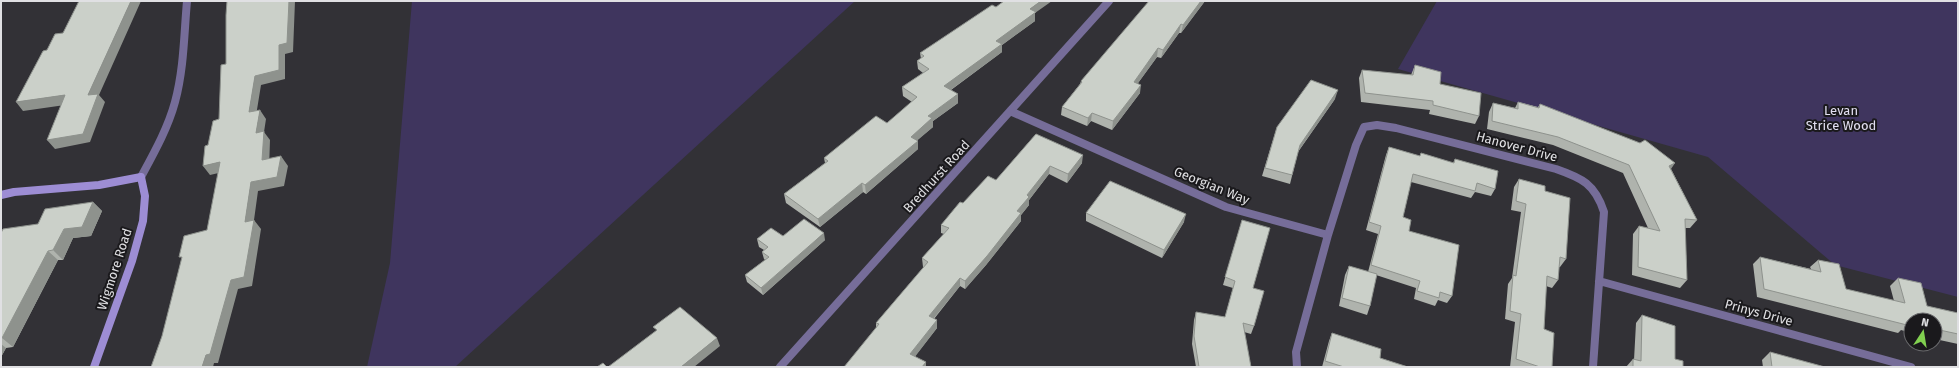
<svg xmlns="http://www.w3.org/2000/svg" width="1959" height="368" viewBox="0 0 1959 368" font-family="'Fira Sans',sans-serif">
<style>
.green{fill:#3f355e}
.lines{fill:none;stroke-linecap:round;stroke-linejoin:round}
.street{stroke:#766d99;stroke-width:8}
.secondary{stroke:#9d8dd4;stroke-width:8}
.wall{fill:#afb3ad}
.shaded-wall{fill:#8e928d}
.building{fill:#cbd0c9;stroke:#8e928d}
.labels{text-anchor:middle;stroke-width:4;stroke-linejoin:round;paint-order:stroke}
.park-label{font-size:13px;fill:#e2dff1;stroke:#1a191c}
.street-label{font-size:13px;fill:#e0e0e3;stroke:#1a191c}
</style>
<rect width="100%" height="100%" fill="#323136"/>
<!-- green -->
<path class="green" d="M412,1H855L455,367H367L390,263Z
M1437,1H1958V297L1835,265L1708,157L1398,69Z"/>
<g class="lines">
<!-- street -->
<path class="street" d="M1010,111L1226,207L1328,235L1296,352L1297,367
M141,177C154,153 168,128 175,102C184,69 184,34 187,1
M1328,235L1356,145L1364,127L1377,125L1396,128L1556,169C1582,178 1595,184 1604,212L1593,367
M1599,281L1911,367
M780,367L1109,1"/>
<!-- secondary -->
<path class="secondary" d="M1,195L14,192L99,185L141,177L145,196L143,221L132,261L94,367"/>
</g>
<!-- wall -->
<path class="wall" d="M1205,1L1181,33H1179L1161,58L1157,57L1138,83L1140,93L1112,130L1091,121L1087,126L1061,115L1062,107L1080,84L1081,81Z
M996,7L1035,13V21L1002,45V52L951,90L958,103L933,121V127L917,140L918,149L866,194L863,192L820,227L786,203L784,194L825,163L824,158L887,123L912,102L903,96L902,87L923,73L918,69L917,61L921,59L920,53Z
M1415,65L1479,116L1475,124L1429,114L1430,110L1361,102L1359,78L1362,70L1411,75Z
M1335,99L1298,152L1290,184L1262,176L1277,127Z
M1518,102L1538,107L1540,104L1671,169L1697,220L1690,228H1685L1687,280L1680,288L1632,275L1633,234L1639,226L1648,228L1623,173L1553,145L1487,129L1489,112L1493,103L1515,108Z
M1036,134L1082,163L1067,183L1049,174L1029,200V205L1021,215V221L986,265L965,289L960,286L934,319L937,320V328L915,356L926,367L876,327V323L924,267H923L922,258L944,234L941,233V225L963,203L996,180Z
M1389,147L1420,156L1421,153L1453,163L1455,159L1495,189L1491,196L1475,192L1471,198L1411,182L1403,217L1409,231L1452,296L1447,303L1438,300L1435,306L1414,299L1416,288L1376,275L1370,306L1367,315L1339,306L1345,275L1349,266L1368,272L1378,234L1366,230L1386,155Z
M1519,179L1545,191L1566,259L1560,267H1559L1558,280L1552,288L1546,286L1544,329L1552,367H1510L1515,322L1505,319L1508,284L1512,278L1521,212L1511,210L1514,187Z
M93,202L102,211L91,236L73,238L63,260H58L13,347L6,348L1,357V233L38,224Z
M1086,213L1184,222L1162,258L1086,221Z
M1242,220L1253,288L1254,326L1251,334L1244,332L1251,367H1196L1192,344L1194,320L1196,312L1225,317L1233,288L1223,285Z
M783,236L825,240L763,295L747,282L745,275L765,260L764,259L762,252L764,250L759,247L757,239Z
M1760,257L1811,269L1810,267L1818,260L1846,289L1894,301L1890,286L1898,278L1927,306L1958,313V344L1935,339V320H1911V333L1901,330L1898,333L1757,297L1753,264Z
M1642,315L1675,359L1683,367H1626L1633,359L1634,360L1636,323Z
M1332,333L1380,358L1408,367H1322L1329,341Z
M1770,352L1825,367H1763L1762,360Z"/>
<!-- shaded-wall -->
<path class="shaded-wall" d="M131,1H141L99,95L105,102L90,142L55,149L47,140L88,95Z
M289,1H295L293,52L285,54V79L261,85L255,122L249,112L255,76L279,45Z
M1041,1H1052L1035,13V21L1002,45V52L945,94L944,86L996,41L1030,9Z
M1201,1H1205L1181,33L1183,25Z
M1181,24L1179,33L1161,58L1163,50Z
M1158,48L1157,57L1133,90L1134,82Z
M1141,85L1140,93L1112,130L1113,121Z
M1338,90L1335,99L1297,153L1300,145Z
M958,94V103L933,121V127L912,145L911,137L928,116Z
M65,95L72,104L23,111L16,102Z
M260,110L266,119L264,132L270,140L269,169L262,160L256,133Z
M1092,113L1091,121L1087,126L1088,118Z
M918,141V149L866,194L865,185Z
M1083,155L1082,163L1067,183L1068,174Z
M281,156L288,166L284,186L258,191L254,220L261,229L252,286L238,289L218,363H214L213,367H202L206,355L245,222L251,182Z
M220,162L227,171L210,175L203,166Z
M1675,163L1669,172V166Z
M1050,166L1049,174L1029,200V205L1021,215V221L986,265L965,289V281L1017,211L1027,195Z
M862,183L863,192L820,227L818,219Z
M93,202L102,211L91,236L73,238L63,260L53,250L64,229Z
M1186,214L1184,222L1162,258L1164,250Z
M824,233L825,240L763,295L761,288Z
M48,251L58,260L13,347L2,338Z
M960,278V286L929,324V316Z
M937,320V328L911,362L910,354Z
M717,338L720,346L694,367H681Z
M1,344L6,348L1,357Z
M926,362V367H922Z"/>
<!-- building -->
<path class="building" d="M79,1H131L88,95L98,94L83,134L47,140L65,95L16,102L43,51L47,50L55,34L63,33Z
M227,1H289L287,43L279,45V70L255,76L249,112L260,110L256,133L264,131L262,160L281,156L277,177L251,182L245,222L254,220L244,277L231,280L210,354L206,355L202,367H151L162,336L182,257H179L184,236L207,230L220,162L203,166L205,146L208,145L213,121L219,119L221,65L226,64V15Z
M1004,1H1041L1030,9L1036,12L996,41L1002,44L944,86L958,94L928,116L932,118L911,137L918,141L865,185L862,183L818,219L784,194L828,161L824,158L876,116L887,123L917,97L902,87L929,69L917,61L924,56L920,53L992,5L996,7Z
M1149,1H1201L1183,25L1181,24L1163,50L1158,48L1134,82L1141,85L1113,121L1092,113L1088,118L1062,107L1082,82L1081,81Z
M1415,65L1441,72L1440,84L1481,93L1479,116L1433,105V101L1365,93L1362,70L1413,75Z
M1311,80L1338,90L1300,145L1292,175L1265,168L1277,127Z
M1518,102L1539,108L1540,104L1640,143L1645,140L1675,163L1669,166L1697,220L1685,219L1687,280L1638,267L1639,226L1660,231L1629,165L1558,137L1492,121L1493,103L1518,109Z
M1036,134L1083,155L1068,174L1050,166L1027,195L1029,197L1017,211L1021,213L987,256L965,281L960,278L929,316L937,320L910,354L926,362L922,367H844L879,324L876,323L928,262L922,258L949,228L941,225L960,202L963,203L988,176L996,180Z
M1389,147L1420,156L1421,153L1454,163L1455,159L1498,171L1495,189L1477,183L1475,191L1413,174L1403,217L1411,220L1409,231L1459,245L1452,296L1440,292L1439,298L1417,291L1420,281L1371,265L1381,226L1369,222Z
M1519,179L1545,186V191L1570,198L1566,259L1560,257L1558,280L1547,276L1544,329L1554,333L1552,367H1540L1516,359L1521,314L1510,311L1513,275L1516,276L1526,204L1516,201Z
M1110,181L1186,214L1164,250L1086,213Z
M93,202L82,227L64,229L53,250L48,251L2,338H1V233L3,229L38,224L45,209Z
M804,219L824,233L761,288L745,275L769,257L762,252L768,247L757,239L771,228L783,236Z
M1242,220L1270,228L1253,288L1264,291L1254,326L1243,323L1251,367H1199L1194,336L1196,312L1225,317L1235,281L1225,277Z
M1760,257L1821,272L1818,260L1839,264L1846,289L1905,303L1898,278L1921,283L1927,306L1958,313V334L1935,329V320H1911V323L1906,322L1907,325L1764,289Z
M1349,266L1377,274L1370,306L1342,298Z
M680,307L717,338L681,367H608L657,330L653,327Z
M1642,315L1675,326V359L1683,361V367H1633V359L1641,361Z
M1332,333L1381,349L1380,358L1408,367H1344L1325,361Z
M1770,352L1825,367H1772Z
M603,363L607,367H597Z"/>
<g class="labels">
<!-- park labels -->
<g class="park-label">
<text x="1841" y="115">Levan<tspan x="1841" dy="15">Strice Wood</tspan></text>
</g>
<!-- street labels -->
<g class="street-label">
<text transform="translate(1517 146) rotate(15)" y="5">Hanover Drive</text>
<text transform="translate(936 176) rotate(-48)" y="5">Bredhurst Road</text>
<text transform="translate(1212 185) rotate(22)" y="5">Georgian Way</text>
<text transform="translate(114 269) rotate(-72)" y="5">Wigmore Road</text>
<text transform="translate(1759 312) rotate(15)" y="5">Prinys Drive</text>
</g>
</g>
<!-- border -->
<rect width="1959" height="368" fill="none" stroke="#e0e0e3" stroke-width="4"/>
<!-- north arrow -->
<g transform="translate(1923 332) rotate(12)"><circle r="19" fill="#1a191c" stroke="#69696c"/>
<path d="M0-3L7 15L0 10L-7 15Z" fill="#81d050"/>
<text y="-6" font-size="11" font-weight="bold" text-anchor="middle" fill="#e0e0e3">N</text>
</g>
</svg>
